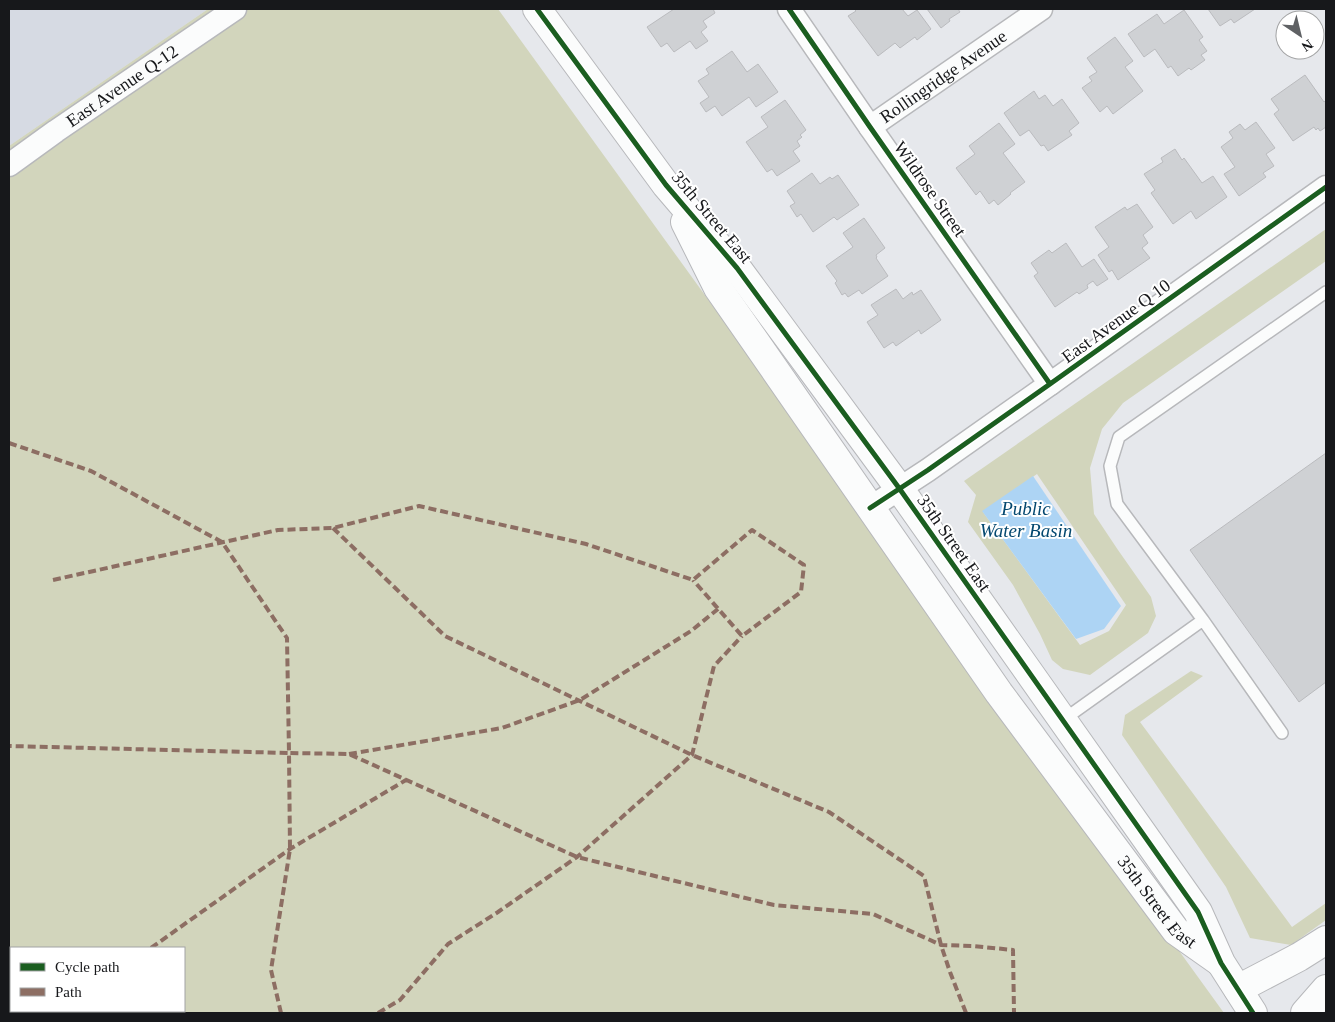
<svg xmlns="http://www.w3.org/2000/svg" width="1335" height="1022" viewBox="0 0 1335 1022" font-family="'Times New Roman',serif">
<style>
.built{fill:#d6dae3}
.green{fill:#d2d5bc;fill-rule:evenodd}
.water{fill:#add4f4}
.building{fill:#cfd1d4;stroke:#babbbe}
.lines{fill:none;stroke-linecap:round;stroke-linejoin:round}
.lane-casing{stroke:#b7b8bb;stroke-width:14}
.street-casing{stroke:#b7b8bb;stroke-width:25}
.secondary-casing{stroke:#b7b8bb;stroke-width:30}
.highway-casing{stroke:#b7b8bb;stroke-width:30}
.lane{stroke:#fbfcfc;stroke-width:11}
.street{stroke:#fbfcfc;stroke-width:22}
.secondary{stroke:#fbfcfc;stroke-width:28}
.highway{stroke:#fbfcfc;stroke-width:28}
.quiet{stroke:#8d6e63;stroke-width:4;stroke-dasharray:8 4;stroke-linecap:butt}
.cycleway-casing{stroke:#fff;stroke-width:8}
.cycleway{stroke:#1b5e20;stroke-width:5}
.labels{text-anchor:middle;stroke-width:4;stroke-linejoin:round;paint-order:stroke}
.street-label{font-size:18px;fill:#17181b;stroke:#fff}
.water-label{font-size:19px;font-style:italic;fill:#04486f;stroke:#fff}
</style>
<rect width="100%" height="100%" fill="#e6e8ec"/>
<!-- built -->
<path class="built" d="M9,9H208L9,146Z"/>
<!-- green -->
<path class="green" d="M208,9H498L1224,1013H9V146ZM11,948H184V1011H11Z
M1326,229V261L1123,403L1102,429L1090,468L1094,514L1118,550L1151,597L1156,616L1148,633L1090,675L1063,669L1052,660L1040,634L1013,585L968,522L976,495L964,481ZM1037,474L1126,605L1109,631L1080,645L983,512Z
M1191,671L1203,676L1140,722L1292,927L1326,903V920L1291,945L1250,938L1226,887L1122,735L1125,715Z"/>
<!-- water -->
<path class="water" d="M1033,476L1121,606L1104,629L1076,639L982,511Z"/>
<!-- building -->
<path class="building" d="M674,9H713L715,13L703,21L707,27L701,32L708,41L696,49L690,41L674,52L667,43L661,47L647,27Z
M854,9H902L908,16L917,10L931,29L917,40L915,37L900,48L895,43L878,56L848,16L856,11Z
M927,9H959H958L960,12L949,19L950,21L941,28Z
M1208,9H1255L1234,23L1231,19L1220,26Z
M1184,10L1203,37L1199,40L1207,51L1201,55L1205,60L1191,70L1189,68L1178,76L1171,66L1168,68L1155,49L1144,57L1128,34L1157,14L1164,24Z
M1115,37L1133,61L1125,67L1143,91L1113,114L1107,106L1100,112L1082,88L1092,81L1089,77L1097,72L1087,58Z
M732,51L747,72L758,64L778,92L756,107L749,97L722,116L715,106L706,112L700,103L709,97L698,81L709,74L706,69Z
M1305,75L1324,102L1326,100V127L1320,131L1318,128L1316,130L1314,127L1293,141L1274,114L1279,110L1271,99Z
M1034,91L1039,99L1045,95L1053,106L1062,99L1079,123L1069,131L1072,135L1048,151L1044,145L1041,146L1029,130L1020,136L1004,113Z
M785,100L806,130L800,135L802,137L797,141L800,146L793,151L800,161L777,176L772,169L767,172L746,142L768,127L761,117Z
M1256,122L1275,148L1266,154L1274,166L1263,173L1266,177L1239,196L1224,174L1235,167L1221,147L1233,138L1229,132L1240,124L1245,130Z
M999,123L1015,144L1003,153L1025,182L1010,193L1011,194L998,205L994,200L989,204L980,191L976,195L956,168L975,154L969,146Z
M1175,149L1182,160L1184,158L1202,183L1213,176L1227,197L1196,219L1191,211L1173,224L1151,193L1155,190L1144,174L1163,162L1161,158Z
M812,173L820,184L830,177L832,179L838,175L859,205L837,220L834,217L813,232L801,214L797,217L790,206L795,203L787,191Z
M1137,204L1153,227L1143,235L1148,243L1142,248L1150,258L1118,280L1112,270L1109,272L1098,255L1109,247L1095,227L1125,207L1127,210Z
M864,218L885,248L876,255L877,257L876,258L888,276L862,294L859,290L848,297L845,293L842,295L835,283L837,281L826,266L853,247L843,233Z
M1066,243L1082,267L1094,259L1108,279L1097,286L1093,281L1087,285L1088,288L1079,294L1077,292L1055,307L1034,276L1038,273L1031,263L1049,250L1052,253Z
M896,289L903,299L912,292L913,295L921,290L941,320L921,334L919,330L896,346L893,342L884,348L867,322L878,315L871,305Z
M1326,453V682L1299,702L1190,550Z"/>
<g class="lines">
<!-- lane casing -->
<g class="lane-casing">
<path id="lane" d="M1063,720L1203,620
M1282,733L1203,620L1117,504L1110,466L1119,437L1326,292"/>
</g>
<!-- street casing -->
<g class="street-casing">
<g id="street">
<path d="M789,9L870,127L1050,384"/>
<path id="s1" d="M870,127L1041,9"/>
<path id="s2" d="M9,165L56,131L235,9"/>
<path d="M870,508L928,470L1050,384L1326,187"/>
</g>
</g>
<!-- secondary casing -->
<g class="secondary-casing">
<g id="secondary">
<path d="M537,9L666,185L737,268L899,488L1198,912L1221,963L1253,1013"/>
<path id="s3" d="M685,222L718,288L999,693L1176,931L1220,962"/>
</g>
</g>
<!-- highway casing -->
<g class="highway-casing">
<path id="highway" d="M1238,989L1299,957L1326,940
M1305,1013L1326,989"/>
</g>
<!-- lane -->
<use href="#lane" class="lane"/>
<!-- street -->
<use href="#street" class="street"/>
<!-- secondary -->
<use href="#secondary" class="secondary"/>
<!-- highway -->
<use href="#highway" class="highway"/>
<!-- quiet -->
<path class="quiet" d="M9,443L91,471L222,542L287,638L289,753L9,746
M333,528L445,636L692,755L829,812L924,876L941,945L950,972L966,1013
M53,580L278,530L333,528L419,506L586,544L693,580L752,530L804,565L801,592L742,636L693,580
M349,754L502,728L580,700L691,631L718,609
M151,948L290,849L406,780
M60,1013L64,1011
M281,1013L271,970L290,849L289,753L349,754L577,857L774,905L873,914L941,945L973,946L1013,950L1014,1013
M378,1013L400,1000L448,944L498,912L577,857L692,755L714,666L742,636"/>
<!-- cycleway casing -->
<g class="cycleway-casing">
<path id="cycleway" d="M537,9L666,185L737,268L899,488L1198,912L1221,963L1253,1013
M789,9L870,127L1050,384
M870,508L928,470L1050,384L1326,187"/>
</g>
<!-- cycleway -->
<use href="#cycleway" class="cycleway"/>
</g>
<g class="labels">
<!-- street labels -->
<g class="street-label">
<text dy="6" stroke="none"><textPath href="#s1" startOffset="89">Rollingridge Avenue</textPath></text>
<text dy="6" stroke="none"><textPath href="#s2" startOffset="138">East Avenue Q-12</textPath></text>
<text transform="translate(930 189) rotate(55)" y="6">Wildrose Street</text>
<text transform="translate(712 217) rotate(50)" y="6">35th Street East</text>
<text transform="translate(1116 321) rotate(-36)" y="6">East Avenue Q 10</text>
<text transform="translate(954 543) rotate(55)" y="6">35th Street East</text>
<text dy="6" stroke="none"><textPath href="#s3" startOffset="829">35th Street East</textPath></text>
</g>
<!-- water labels -->
<g class="water-label">
<text x="1026" y="515">Public<tspan x="1026" dy="22">Water Basin</tspan></text>
</g>
</g>
<!-- border -->
<rect width="1335" height="1022" fill="none" stroke="#17181b" stroke-width="20"/>
<!-- legend -->
<rect x="10" y="947" width="175" height="65" fill="#ffffff" stroke="#a2a3a4"/>
<rect x="20" y="963" width="25" height="8" fill="#1b5e20" stroke="#a2a3a4"/>
<text x="55" y="972" font-size="15" fill="#17181b">Cycle path</text>
<rect x="20" y="988" width="25" height="8" fill="#8d6e63" stroke="#a2a3a4"/>
<text x="55" y="997" font-size="15" fill="#17181b">Path</text>
<!-- north arrow -->
<g transform="translate(1300 35) rotate(145)"><circle r="24" fill="#ffffff" stroke="#a2a3a4"/>
<path d="M0-4L9 19L0 12L-9 19Z" fill="#5f6164"/>
<text y="-8" font-size="14" font-weight="bold" text-anchor="middle" fill="#17181b">N</text>
</g>
</svg>
